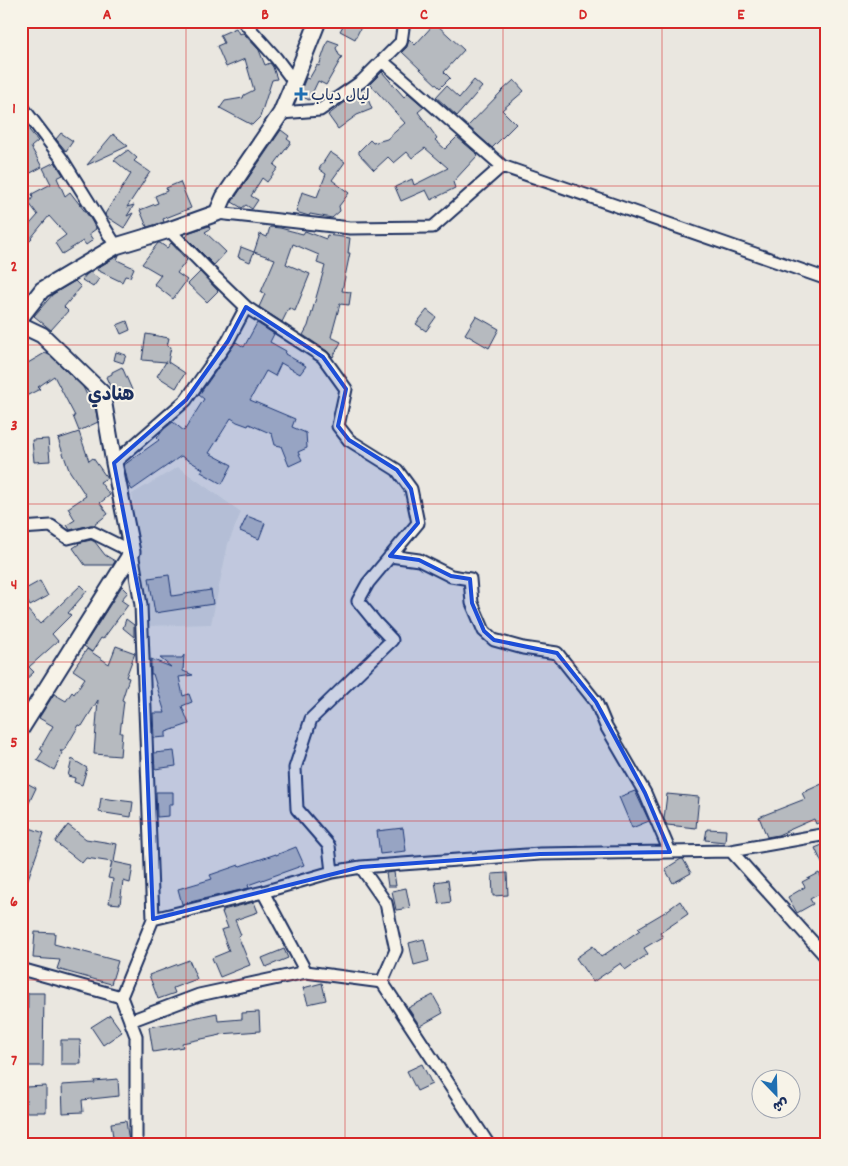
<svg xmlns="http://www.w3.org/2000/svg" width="848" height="1166" viewBox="0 0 848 1166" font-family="Dekko,'Playpen Sans Arabic',sans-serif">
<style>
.built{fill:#dadad6}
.building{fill:#b6babf;stroke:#1b2f5e}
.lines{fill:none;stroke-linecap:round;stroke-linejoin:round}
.street-casing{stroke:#1b2f5e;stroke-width:15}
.secondary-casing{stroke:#1b2f5e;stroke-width:19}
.street{stroke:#f7f3e8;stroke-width:11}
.secondary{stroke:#f7f3e8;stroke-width:15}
.marked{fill:#1d4ed8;fill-opacity:0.2;stroke:#1d4ed8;stroke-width:4;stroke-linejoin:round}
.grid{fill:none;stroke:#d62828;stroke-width:1;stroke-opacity:0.55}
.poi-dot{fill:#1f6fb2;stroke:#f7f3e8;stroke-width:2}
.labels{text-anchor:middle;stroke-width:4;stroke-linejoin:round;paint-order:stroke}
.poi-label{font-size:16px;fill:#1b2f5e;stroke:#f7f3e8;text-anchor:start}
.quarter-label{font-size:19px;font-weight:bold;fill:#1b2f5e;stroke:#f7f3e8}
.neatline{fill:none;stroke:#d62828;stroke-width:2}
.grid-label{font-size:16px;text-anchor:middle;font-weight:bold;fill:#d62828}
</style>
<rect width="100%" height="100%" fill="#eae7e0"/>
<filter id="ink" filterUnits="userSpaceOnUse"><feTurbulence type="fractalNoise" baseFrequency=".02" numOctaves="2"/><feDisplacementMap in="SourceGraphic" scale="10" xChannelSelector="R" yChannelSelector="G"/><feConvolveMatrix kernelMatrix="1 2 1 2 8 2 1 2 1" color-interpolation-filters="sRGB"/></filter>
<g filter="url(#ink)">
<!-- built -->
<path class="built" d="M178,467L241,512L228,544L211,624L147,626L132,494Z"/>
<!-- building -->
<path class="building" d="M346,21H364L355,39L340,31Z
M435,23L464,50L444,72L450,78L440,88L402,52L407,47L409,39L415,45Z
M236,28L239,34L243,33L259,50L265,65L270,63L273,67L277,79L272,80L260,117L252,125L220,108L225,101L243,98L244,95L254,90L245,59L226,67L217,46L224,43L220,35Z
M328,40L339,44L336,48L339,55L342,57L326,85L318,81L309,100L299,95L306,78L309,79L317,65L319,66Z
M382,72L404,97L408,93L424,107L418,112L437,138L435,140L445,149L457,137L478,155L453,182L455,188L431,200L426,190L401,201L395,187L412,179L414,185L448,168L425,148L412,158L407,152L394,163L388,157L374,170L359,154V151L370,140L373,143L387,139L405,123L370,84Z
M474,80L482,87L457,116L436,97L446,86L459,98Z
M514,80L524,91L502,110L516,124L492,148L468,126L503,90Z
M365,92L372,109L357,115L338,129L328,115L352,97Z
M21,120L38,141L31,147L42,167L21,178Z
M281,130L289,136L287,139L291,142L274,165L278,168L267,182L262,178L251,196L258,200L252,209L246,205L242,208L232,202Z
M61,133L73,141L66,151L56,139Z
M113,134L128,146L87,165Z
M128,150L137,158L134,161L150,172L127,207L134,205L127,216L133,213L124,228L107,217L105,214L113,201H114L131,174L114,160Z
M330,152L345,162L332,180L349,193L339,206L340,211L332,218L310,214L309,216L296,212L302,192L317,197L326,174L319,169Z
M55,162L63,175L57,178L65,196L70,192L90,218L96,229L89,234L93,240L86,245L83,241L62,254L55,243L66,235L49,216L31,238L32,239L21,249V228L24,231L38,215L29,203L33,197L32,194L51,184L43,168Z
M180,182L191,208L163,219L164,222L147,227L140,210L158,203L155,196L167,191L166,188Z
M209,226L210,229L205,232L226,252L214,265L186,237L190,232Z
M270,227L280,228L303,234L305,231L326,239L327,235L350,238L348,253H350L342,291L351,292L349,305L340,304L331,337L341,342L333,357L327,351L303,335L308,326L325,266L317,263L319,255L293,244L286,264L310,274L295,311L289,308L282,322L259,307L265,294L261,292L275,259L254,252L250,262L238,257L241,247L254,252L260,234L267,237Z
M158,243H160L167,248L171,243L187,260L177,273L187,280L173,299L154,284L161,275L142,264Z
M119,255L117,260L134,268L130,277L125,276L122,282L97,270L99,267Z
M90,272L99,279L93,287L82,280L86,275Z
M200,272L218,291L207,302L188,284Z
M75,281L81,287L64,307L68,311L51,330L34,316L53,294Z
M427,310L436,317L426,331L416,324Z
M476,316L499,329L489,348L465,334Z
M127,321L130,330L121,334L117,325Z
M257,323L274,334L270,342L286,351L285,354L306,366L300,374L281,363L275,376L266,371L250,400L295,419L292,427L306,433L307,448L298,452L302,460L289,466L281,446L275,445L272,434L249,424L248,426L237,422L231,418L209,453L232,465L222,484L201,472L203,469L181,456L132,490L128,483L124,465L159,440L157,438L164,429L173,422L184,431L204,399L199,395L236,342L244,347Z
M146,334L169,338L167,346L171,347L168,362L185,373L176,388L157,376L166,362L142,360Z
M116,352L126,355L123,363L114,360Z
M45,353L51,356L83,387L93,407L95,406L98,422L79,431L73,416H75L54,376L38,387L40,389L24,397L21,392V367Z
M122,367L132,390L115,397L106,377L112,374V372Z
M79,432L89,461L93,458L107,478L100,482L110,495L100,503L108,514L94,525H90L70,530L67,525L75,520L68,508L86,496L69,470L58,439Z
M48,439L50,461L34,462L32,440Z
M247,516L265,523L259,539L240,531Z
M91,540L95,542L105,555L115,561L113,565H85L73,548L79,544L78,543Z
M169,575L172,596L211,590L213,604L155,613L149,578Z
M40,581L48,596L30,606L22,591Z
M81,585L87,591L68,613L71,615L52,634L58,641L29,667L34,672L21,684V612L26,608L40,624Z
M122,586L128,592L121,600L128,605L103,639L101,638L92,652L84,646Z
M126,619L134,625V637L123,628Z
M116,646L135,653L126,677L129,678L122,700L124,701L120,733H122L120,756L94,754L98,700L82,726L79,725L64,751H60L63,753L54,770L37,760L43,751L40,749L53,726L39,718L54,694L66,701L72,692L74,694L85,678L73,670L87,649L109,664Z
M184,655L183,671L193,675L179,677L183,696L189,694L192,702L182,706L189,724L166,732V737L154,738L153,713H165L153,674H151V659L171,667L160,658H182Z
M174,751L176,766L155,769L154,753Z
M72,759L87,768L82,785L74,782L75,778L68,776Z
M21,780L36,788L28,805L21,802Z
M824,783L827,791V819L816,824L814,819L778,835L767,837L759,817L805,799L802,793Z
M635,791L649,821L632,828L619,797Z
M156,792H173V804H169V816L157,817Z
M667,794L699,797L696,828L667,825L664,819Z
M101,798L133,802L131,817L99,812Z
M21,825L44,833L22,896H21Z
M68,825L86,839L117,844L114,862L133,866L130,883L123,881L120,904L109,903L113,879L108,878L112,862L86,858L82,863L55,842Z
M403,828L406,851L380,854L377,831Z
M707,829L726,830L725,842L705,840Z
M827,843V874L815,848Z
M296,847L304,865L248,885L249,888L182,904L178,889L212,879L210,875L239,865L240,866L276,854V855Z
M681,859H683L691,873L673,883L665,869Z
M394,872L396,886H388L386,873Z
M507,873L508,895L493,896L492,874Z
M819,873L827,887V890L810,899L813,904L797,913L788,897L805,887L802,882Z
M448,880L451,902L439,904L435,882Z
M406,888L410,908L396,910L392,891Z
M680,901L688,914L660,933L663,937L644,948L648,954L625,970L621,963L593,982L576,958L593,946L601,957L640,930L638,928L665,912Z
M254,902L258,912L235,920L241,935L238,936L250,965L220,977L212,958L229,951L221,930L228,928L222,912H223V910Z
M35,932L55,933L54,944L118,961L111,984L57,969L60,960L33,958Z
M424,939L429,961L414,965L409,943Z
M284,949L288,958L266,967L262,958Z
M189,960L197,979L173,988L175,993L158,999L149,975Z
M322,983L326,1000L308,1004L303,988Z
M28,993H44L43,1066H27Z
M433,995L443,1013L420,1026L408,1008Z
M259,1012L260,1031L221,1034V1035L182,1043L183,1047L153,1052L149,1027L189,1020L188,1019L217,1013L218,1021L242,1019V1013Z
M110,1015L122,1032L103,1045L91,1027Z
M61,1040H80L81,1064H61Z
M422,1064L432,1084L417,1091L407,1071Z
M118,1079L119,1096L82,1100L83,1112L63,1113L62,1085L95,1083L94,1081Z
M46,1086V1112H26V1087Z
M126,1121L129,1142L114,1144L111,1123Z"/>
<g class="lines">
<!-- street casing -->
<g class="street-casing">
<path id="street" d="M243,21L276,58L294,82
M382,61L402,78L502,166
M21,105L62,159L116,246
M281,113L320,110L362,81L401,42L404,21
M217,213L350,228L433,227L502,166L827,279
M169,230L216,278L246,307L323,357L346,389L338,426L349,440L397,470L411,489L418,523L368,583L358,601L376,623L392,640L311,719L295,768L297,809L329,846L332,872
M114,463L186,400L228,341L246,307
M21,528L51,526L68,538L92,532L132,552L141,605L153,919L121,997L136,1036V1138L138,1145
M390,556L419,560L451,576L470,579L472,603L484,631L494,640L523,648L557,653L596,702L606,726L645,793L670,852
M731,851L827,958
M361,867L386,903L396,950L382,982L489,1145
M263,892L306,972
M153,919L263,892L332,872L361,867L540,854L731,851L827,834
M21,969L121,997
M130,1021L199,995L306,972L382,982"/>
</g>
<!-- secondary casing -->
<g class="secondary-casing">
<path id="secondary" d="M21,317L42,290L116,246L169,230L217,213L224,197L281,113L294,82L318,21
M21,325L42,335L102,393L114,463L132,552L21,729"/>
</g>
<!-- street -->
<use href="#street" class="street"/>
<!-- secondary -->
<use href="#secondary" class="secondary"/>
</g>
</g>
<!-- marked area -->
<path class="marked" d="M246,307L323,357L346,389L338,426L349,440L397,470L411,489L418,523L390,556L419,560L451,576L470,579L472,603L484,631L494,640L557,653L596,702L645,793L670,852L540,854L361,867L153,919L141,605L114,463L186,400L228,341Z"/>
<!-- grid -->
<path class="grid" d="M186,21V1145M345,21V1145M503,21V1145M662,21V1145M21,186H827M21,345H827M21,504H827M21,662H827M21,821H827M21,980H827"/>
<!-- markers -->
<path class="poi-dot" d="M298.5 86.5h5v5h5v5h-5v5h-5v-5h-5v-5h5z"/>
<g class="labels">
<!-- poi labels -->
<g class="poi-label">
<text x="311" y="100">ليال دياب</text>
</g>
<!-- quarter labels -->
<g class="quarter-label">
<text x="111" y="400">هنادي</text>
</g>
</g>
<!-- margin -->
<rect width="848" height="1166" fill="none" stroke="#f7f3e8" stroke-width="55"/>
<!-- north arrow -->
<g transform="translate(776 1094) rotate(157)"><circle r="24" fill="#f7f3e8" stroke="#9fa5b1"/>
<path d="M0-4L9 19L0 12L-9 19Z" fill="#1f6fb2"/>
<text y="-8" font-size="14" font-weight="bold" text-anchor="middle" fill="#1b2f5e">ش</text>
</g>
<rect x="28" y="28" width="792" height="1110" class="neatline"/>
<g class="grid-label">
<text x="107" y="19">A</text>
<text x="265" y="19">B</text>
<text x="424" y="19">C</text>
<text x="583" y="19">D</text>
<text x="741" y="19">E</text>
<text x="14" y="113">1</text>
<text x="14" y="271">2</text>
<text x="14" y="430">3</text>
<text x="14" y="589">4</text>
<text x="14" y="747">5</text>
<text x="14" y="906">6</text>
<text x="14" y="1065">7</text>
</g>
</svg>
